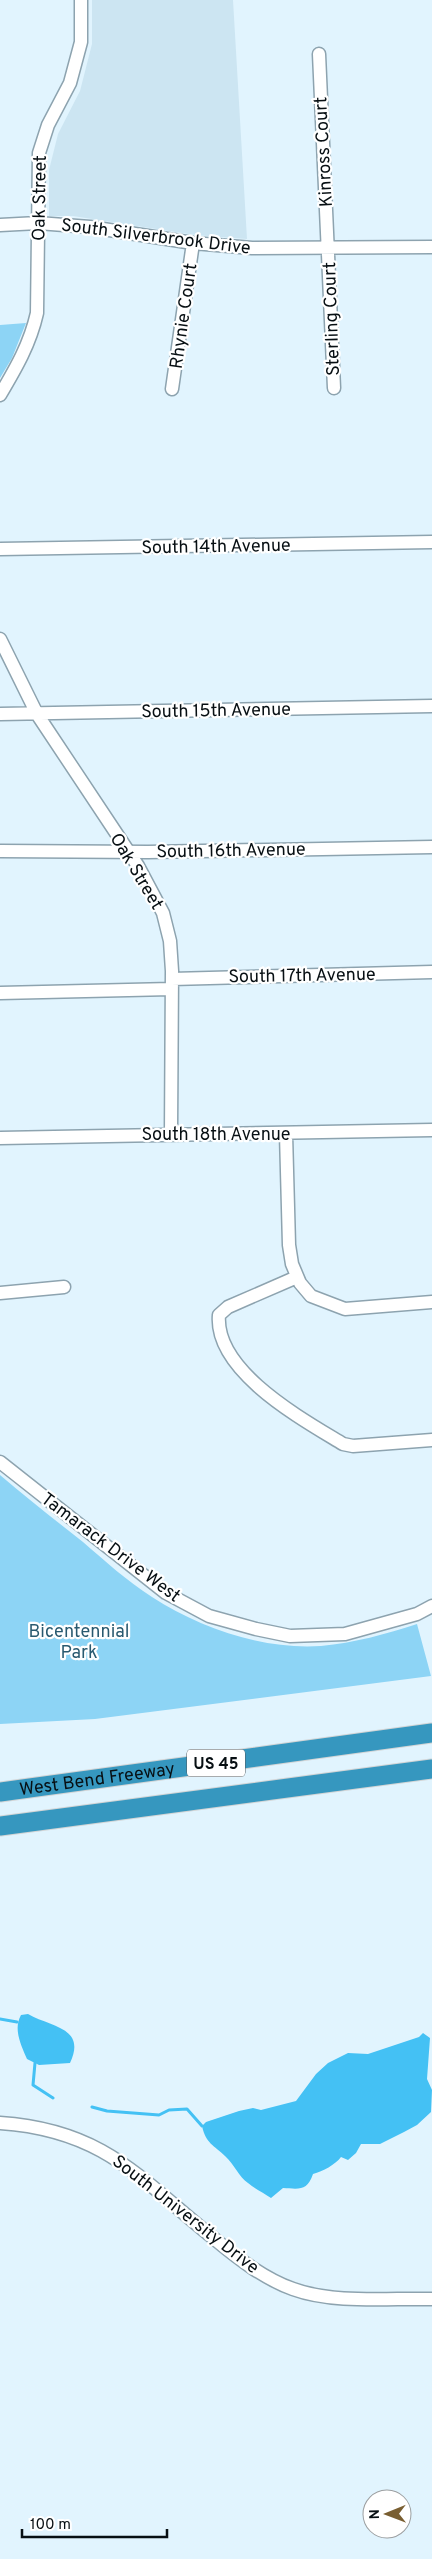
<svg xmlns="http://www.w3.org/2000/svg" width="432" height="2559" viewBox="0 0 432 2559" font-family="Overpass,sans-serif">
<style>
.built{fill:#cce5f2}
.green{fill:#8dd4f5}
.water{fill:#44c1f4}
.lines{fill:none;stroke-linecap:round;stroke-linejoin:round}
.stream{stroke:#44c1f4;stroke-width:3}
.minor-casing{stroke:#8da3af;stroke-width:15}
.highway-casing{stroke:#d2d4d5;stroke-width:21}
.minor{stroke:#fff;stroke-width:12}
.highway{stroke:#3697bf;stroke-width:19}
.labels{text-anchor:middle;stroke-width:4.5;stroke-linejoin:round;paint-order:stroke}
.shield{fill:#fff;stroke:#51575a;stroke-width:1}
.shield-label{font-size:16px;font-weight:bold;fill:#070f13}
.street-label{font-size:18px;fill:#070f13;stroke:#fff}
.park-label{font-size:18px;fill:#295a70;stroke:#fff}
</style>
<rect width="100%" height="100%" fill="#e1f4fe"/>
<!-- built -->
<path class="built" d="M92,0H233L247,239L195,235L73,216H49V170L58,134L80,91L92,44Z"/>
<!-- green -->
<path class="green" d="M26,323L12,358L0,378V325Z
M0,1475C27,1498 55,1520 83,1542C105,1561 127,1581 152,1597C200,1628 263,1650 321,1646C354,1643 386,1634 417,1624L431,1676L95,1719L0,1724Z"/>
<!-- water -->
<path class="water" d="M28,2014C50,2027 87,2027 70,2063L39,2065L27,2059C21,2045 13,2029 21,2015Z
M423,2033L430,2038L427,2079L432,2090L431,2112L417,2125L404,2132L380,2144H361L356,2153L348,2160L341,2157C335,2165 323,2171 313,2174C307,2191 300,2189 283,2188L271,2198C264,2193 255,2189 248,2183C239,2177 234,2164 225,2156C214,2145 206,2144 202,2126L206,2122L239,2111L253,2108L261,2110L296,2101L316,2074L328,2063L348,2053L368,2054L419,2037Z"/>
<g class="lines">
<!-- stream -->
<path class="stream" d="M0,2019L17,2022
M35,2063L33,2085L53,2098
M92,2107L107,2111L159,2115L169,2110L187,2109L202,2126"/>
<!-- minor casing -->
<g class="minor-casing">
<path id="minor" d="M319,54L334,388
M0,225L38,223L90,227L193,243L252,248L432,247
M172,389L193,243
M0,395C16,368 30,344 37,313L39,153L48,125L70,83L81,42V0
M0,549L432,542
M0,639L37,714L138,866L163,913L170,941L172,971L171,1133
M0,714L432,706
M0,851L148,852L432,847
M172,979L432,972
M0,993L171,989
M286,1134L289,1245L292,1264L300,1283L311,1296L345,1309L432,1302
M0,1138L432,1130
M297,1277L228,1307L219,1315C214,1371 302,1419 343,1444L353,1446L432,1440
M0,1293L64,1287
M0,1462L166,1593L209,1616L256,1629L290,1636L345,1634L417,1614L432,1606
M0,2123C105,2130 141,2180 217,2241C240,2260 265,2279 293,2289C334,2304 388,2298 432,2299"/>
</g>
<!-- highway casing -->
<g class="highway-casing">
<g id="highway">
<path id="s1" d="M0,1792L432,1733"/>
<path d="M0,1826L432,1769"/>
</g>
</g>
<!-- minor -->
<use href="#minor" class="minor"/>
<!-- highway -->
<use href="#highway" class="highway"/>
</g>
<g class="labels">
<!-- shield labels -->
<rect class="shield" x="187" y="1749.5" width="58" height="27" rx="4"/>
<g class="shield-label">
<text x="216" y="1769">US 45</text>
</g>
<!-- street labels -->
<g class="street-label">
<text transform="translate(323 152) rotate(-93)" y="6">Kinross Court</text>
<text transform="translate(39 198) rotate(-89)" y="6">Oak Street</text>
<text transform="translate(156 236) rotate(7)" y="6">South Silverbrook Drive</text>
<text transform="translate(183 316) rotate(-82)" y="6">Rhynie Court</text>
<text transform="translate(331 319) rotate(-92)" y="6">Sterling Court</text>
<text transform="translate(216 546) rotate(-1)" y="6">South 14th Avenue</text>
<text transform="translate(216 710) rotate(-1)" y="6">South 15th Avenue</text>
<text transform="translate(231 850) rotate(-1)" y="6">South 16th Avenue</text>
<text transform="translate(137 871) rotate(59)" y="6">Oak Street</text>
<text transform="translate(302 975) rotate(-1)" y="6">South 17th Avenue</text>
<text x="216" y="1140">South 18th Avenue</text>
<text transform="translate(111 1547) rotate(37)" y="6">Tamarack Drive West</text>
<text dy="6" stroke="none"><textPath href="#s1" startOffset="98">West Bend Freeway</textPath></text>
<text transform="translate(186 2214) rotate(38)" y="6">South University Drive</text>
</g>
<!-- park labels -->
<g class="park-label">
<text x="79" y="1637">Bicentennial<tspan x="79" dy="21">Park</tspan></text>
</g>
</g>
<!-- north arrow -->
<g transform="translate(387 2514) rotate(269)"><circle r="24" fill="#ffffff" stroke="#9c9fa1"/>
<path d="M0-4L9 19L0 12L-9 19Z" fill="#795e31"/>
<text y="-8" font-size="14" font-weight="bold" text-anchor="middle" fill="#070f13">N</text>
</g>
<!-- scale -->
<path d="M22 2529v8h145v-8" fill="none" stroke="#070f13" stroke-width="2.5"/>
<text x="30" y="2529" font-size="15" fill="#070f13" stroke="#ffffff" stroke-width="4" paint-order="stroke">100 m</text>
</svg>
